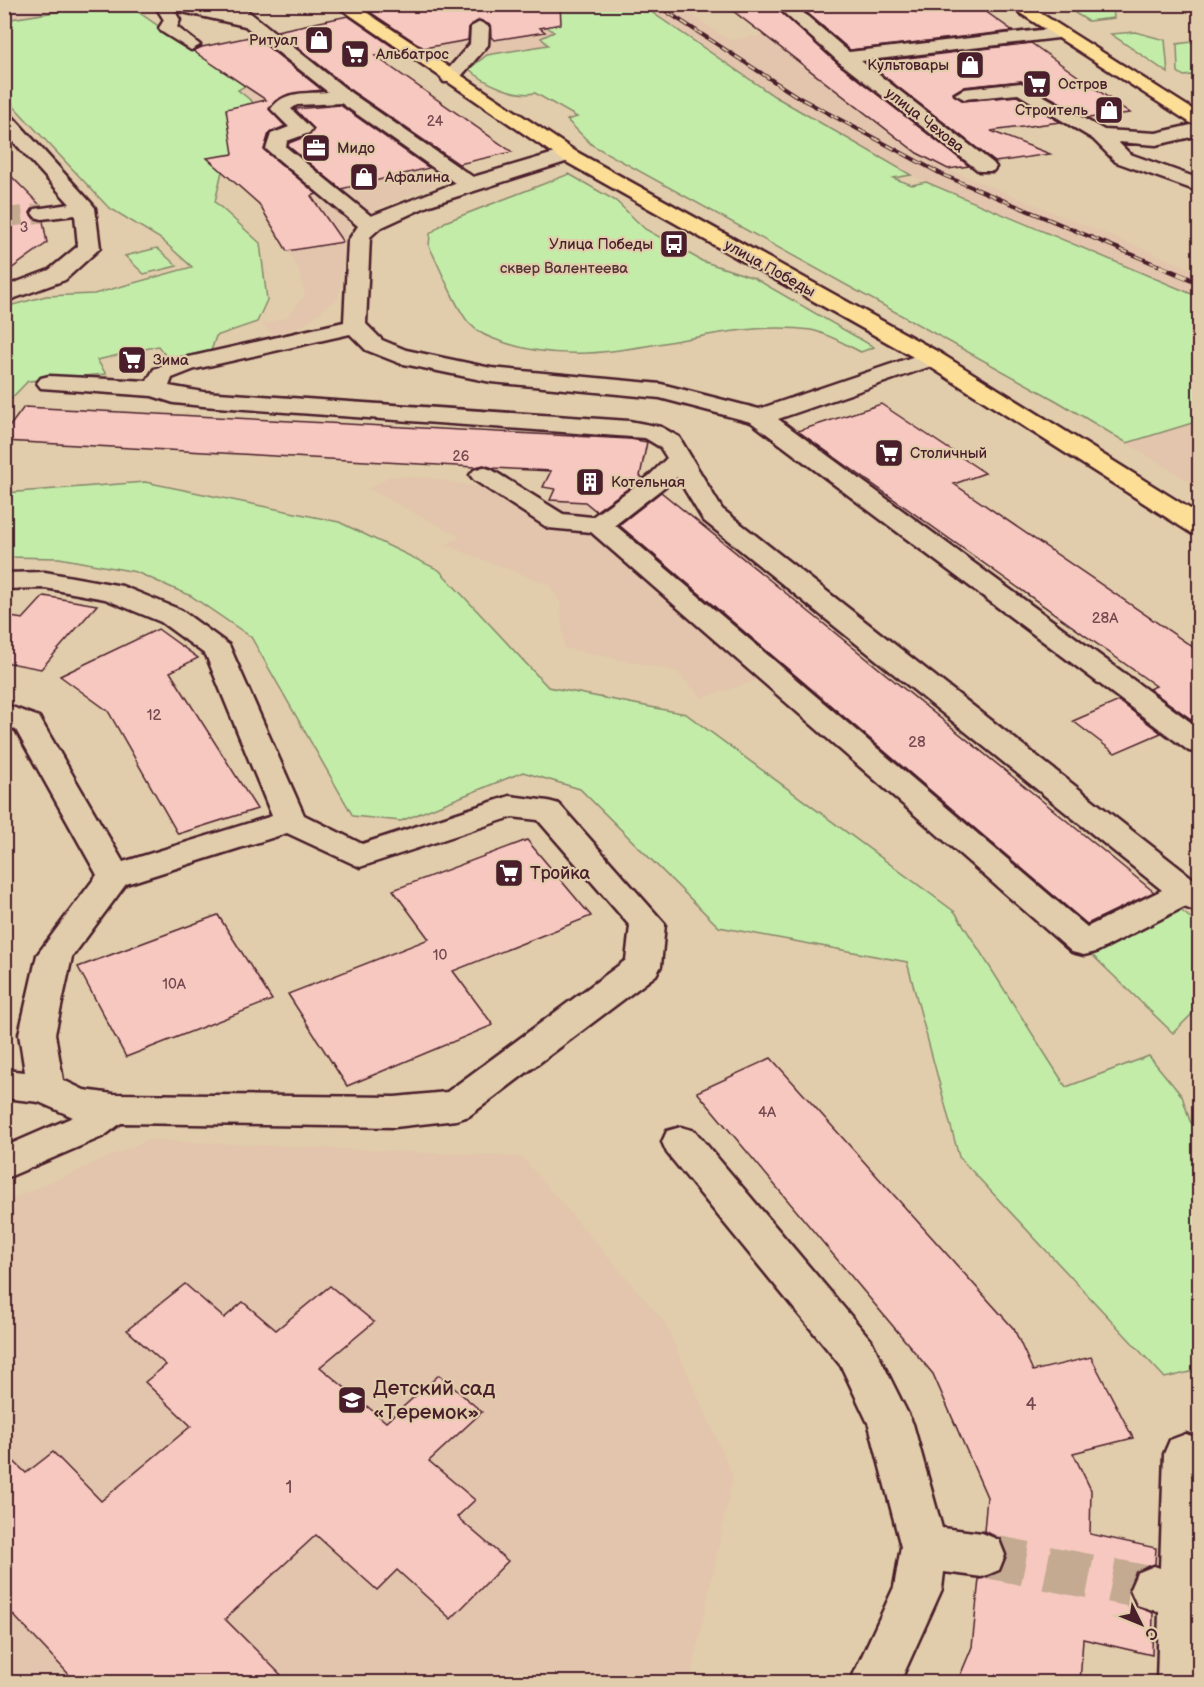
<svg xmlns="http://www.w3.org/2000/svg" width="1204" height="1687" viewBox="0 0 1204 1687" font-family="'Balsamiq Sans',sans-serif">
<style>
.built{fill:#e2c5ac}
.green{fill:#c3eca8;stroke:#86866a;stroke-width:1.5}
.building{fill:#f7c8bf;stroke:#4a1f2b;stroke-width:1.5}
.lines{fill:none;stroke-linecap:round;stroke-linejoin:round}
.minor-tunnel-far1{stroke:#c3aa91;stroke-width:19;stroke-dasharray:19 10;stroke-linecap:butt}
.minor-tunnel{stroke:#c3aa91;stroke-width:44;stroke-dasharray:44 22;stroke-linecap:butt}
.minor-casing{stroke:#4a1f2b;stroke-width:5}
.major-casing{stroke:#4a1f2b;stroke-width:5}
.minor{fill:#e1cdab;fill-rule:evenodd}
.major{fill:#fdde96;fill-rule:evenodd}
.rail-far1-casing{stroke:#4a1f2b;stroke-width:4}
.rail-casing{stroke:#4a1f2b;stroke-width:5}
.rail-far1{stroke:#e1cdab;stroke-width:2;stroke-dasharray:8;stroke-linecap:butt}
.rail{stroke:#e1cdab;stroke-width:4;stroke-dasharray:10;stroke-linecap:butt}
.labels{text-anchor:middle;stroke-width:4.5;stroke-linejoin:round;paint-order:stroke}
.far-number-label{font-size:14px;fill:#754950}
.far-poi-label{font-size:15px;fill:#4a1f2b;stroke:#e1cdab;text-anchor:start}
.far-street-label{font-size:15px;fill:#4a1f2b;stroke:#e1cdab}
.far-park-label{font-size:15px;fill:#563438;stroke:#e1cdab}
.number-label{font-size:15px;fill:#754950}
.poi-label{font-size:18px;fill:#4a1f2b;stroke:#e1cdab;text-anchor:start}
.near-number-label{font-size:18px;fill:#754950}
.near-poi-label{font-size:21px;fill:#4a1f2b;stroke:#e1cdab;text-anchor:start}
</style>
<rect width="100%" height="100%" fill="#e1cdab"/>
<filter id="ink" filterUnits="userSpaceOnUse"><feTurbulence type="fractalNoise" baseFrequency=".0167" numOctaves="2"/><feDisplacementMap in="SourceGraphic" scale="12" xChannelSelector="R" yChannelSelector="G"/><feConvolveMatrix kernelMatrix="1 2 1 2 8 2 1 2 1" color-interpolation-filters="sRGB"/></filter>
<g filter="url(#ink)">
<!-- built -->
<path class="built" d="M5,4H99V5L5,20Z
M378,5H448L525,11L554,32L541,39L549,44L487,55L469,69Z
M641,5H703L682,8L728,40L795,31L974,165L950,170L1199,272V297L911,175L774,96Z
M263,84L322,128L354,121L440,183L374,210L348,227L339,297L304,325L274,335L262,325L287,317L305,295L298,269L275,229L235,107L238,89Z
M1199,421V488L1127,443Z
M390,476L431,478L550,500L599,503L581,518L764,678L702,698L676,671L564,648L560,602L549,585L445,545L460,537L369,489Z
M148,1140L522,1157L665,1323L733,1476L690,1682H5L4,1202Z"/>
<!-- green -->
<path class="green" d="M99,5H128L245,86L238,90L254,103L236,107L233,154L222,171L215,202L260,243L267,300L257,322L216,336L211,351L168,359L158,346L97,360L106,374L28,381L5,405V307L46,296L94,294L192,267L161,239L108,207L5,97V20Z
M565,5H641L774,96L911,175L893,178L912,185L926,182L1199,297V421L1127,443L1057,401L592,145L567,120L577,117L535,93C515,97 484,83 469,69L487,55L548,45L541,38L554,32L525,11Z
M1062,5H1100L1113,8L1114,18L1088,21Z
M1135,32L1165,40L1168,73L1111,34Z
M1199,41V74L1184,76L1178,72L1177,44Z
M569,174L616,201L645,229L702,261L754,278L874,347L861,352C846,345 827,333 811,330C708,316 602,379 500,341C488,337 478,333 469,323C455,307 440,267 429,246L430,234L445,222Z
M157,248L177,266L144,274L125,256Z
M145,482L339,522L439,570L548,687L686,714L955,912L1066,1087L1149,1056L1182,1096L1190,1121L1199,1131V1370L1165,1378L959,1157L907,962L719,927L580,789L523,772L401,821L353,816L251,637L191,596L136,572L59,558L5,557V493Z
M1178,908L1199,925V1007L1173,1033L1089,952Z"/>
<!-- building -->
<path class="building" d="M379,4H560L561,24L540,28L545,32L494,40L491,37L490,25L479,20L469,27L468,40L424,48L370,12L380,10Z
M724,4H772L838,64L969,166L948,169L917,153Z
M797,4H906L916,12L926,4H975L1013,31L850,50Z
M348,16L400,52L375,56L512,152L459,164L352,91L277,31Z
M254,36L322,90L289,94L275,101L269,109L285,126L269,133L264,150L317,194L311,196L343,242L287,251L259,204L207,158L233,154L226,109L266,100L193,51L202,47Z
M1031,43L1130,113L1088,118L1021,81L963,87L953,93L963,101L1017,96L1060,122L991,131L1050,154L995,162L867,63Z
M340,105L429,168L341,189L288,146L289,143L310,135L314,129L295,109Z
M4,169L41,206L33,208L30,213L34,219L43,221L47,243L4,274Z
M881,404L985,473L954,484L1200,652V716L1191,719L1149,689L1156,686L798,431Z
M24,407L630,439L647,442L640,476L643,478L596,511L585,502L550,500L555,489L543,487L551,471L493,468L484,465L475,467L4,441V434Z
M661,492L1013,777L1154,892L1087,924L619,525Z
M44,596L97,605L41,669L4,662V616L23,619Z
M158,629L198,658L170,672L257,809L178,834L108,711L60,676Z
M1119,701L1161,733L1115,753L1073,721Z
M527,840L591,916L453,971L493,1025L347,1086L288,994L429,939L393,890Z
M218,915L272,1000L126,1057L78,967Z
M771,1058L1014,1329L1033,1371L1091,1357L1133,1438L1073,1453L1091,1490L1090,1534L1156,1548L1155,1564L1136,1571L1128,1588L1135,1606L1153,1613L1152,1655L1083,1639L1080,1683H957L972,1647L979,1579L1000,1572L1007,1554L1000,1538L984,1531L987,1497L933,1374L697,1092Z
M185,1284L224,1318L243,1302L276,1330L330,1286L374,1322L320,1367L386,1422L439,1375L482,1412L429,1461L475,1500L457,1517L508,1561L451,1619L397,1570L377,1590L316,1535L225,1619L289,1683H77L4,1605V1452L26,1473L53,1452L101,1501L191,1426L145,1382L166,1365L127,1330Z"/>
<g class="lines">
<!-- minor-tunnel-far1 -->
<path class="minor-tunnel-far1" d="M4,218L42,213"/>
<!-- minor-tunnel -->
<path class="minor-tunnel" d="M982,1555L1154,1589"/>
<!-- minor casing -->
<g class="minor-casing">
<path id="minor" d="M154,4H194L228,12L220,4H239L351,93L473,177L568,149L578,155L575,159L430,205L380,228L370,237L366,324L382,340L406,350L491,368L661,384L759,409L924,353H940L944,358L940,363L778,419L1200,729V753L1189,751L751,422L660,398L491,382L399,363L366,350L350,334L195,369L172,378L169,386L203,392L629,421L661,427L679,437L722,509L1200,884V913L1184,907L1096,952L1084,955L1072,952L591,532L548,528L474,480L470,475L474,470L483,467L492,470L563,514L592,517L649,476L667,458L660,447L645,438L203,406L174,403L152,396L41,388L37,383L41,378L49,376L147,381L154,369L180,359L344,322L348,241L358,226L266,149L271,134L289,127L271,109C284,90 307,94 328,92L245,26L174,10L180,20L177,27L200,45L191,50L162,32L159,28L164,20ZM341,103L455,183L371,216L286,147L287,141L309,133L312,129L291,109L297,105ZM677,477L703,520L1162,890L1087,927L615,525Z
M774,4H793L849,52L1058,28L1067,33L1058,38L861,61L993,163L996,167L993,171H979L839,62Z
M908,4H924V5L916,10Z
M480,22L489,27L488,45L456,82H444L441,78L444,74L470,44L471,27Z
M1021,83L1104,130L1156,133L1200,123V135L1156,145L1118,142L1130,154L1200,179V192L1116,162L1093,139L1018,94L964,99L955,94L964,89Z
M4,113L11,115L92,204L95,208L100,248L65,280L4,302V287L49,270L78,246L75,215L42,219L35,217L32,213L35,209L70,204L4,131Z
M45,572L122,586L181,610L229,645L304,815L362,844L510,796L548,801L559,804L665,924L661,966L656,975L469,1116L456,1120L395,1127L121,1123L104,1136L4,1179V1147L73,1117L39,1102L4,1098V1070L25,1072L19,1034L37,955L97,875L16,730L4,725V704L39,717L123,862L272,816L206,655L161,622L105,599L45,588L4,589V573ZM512,817L538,820L630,926L626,960L447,1092L395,1097L113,1094L84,1090L63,1080L55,1034L72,957L126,884L287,833L360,867Z
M681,1127L695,1131L871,1340L913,1424L942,1528L982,1533L999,1540L1005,1555L999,1570L982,1577L944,1572L942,1589L900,1682H850L894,1587L901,1547L869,1425L841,1366L667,1153L662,1142L667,1131Z
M1186,1434L1200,1439V1682H1157L1159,1612L1137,1605L1130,1589L1137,1573L1154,1566L1160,1568L1164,1454L1170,1440Z"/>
</g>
<!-- major casing -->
<g class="major-casing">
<path id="major" d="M334,4H354L575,151L940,353L1200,515V535L1191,533L924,363L561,159Z
M1006,4H1026L1200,114V129Z"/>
</g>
<!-- minor -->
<use href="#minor" class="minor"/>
<!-- major -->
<use href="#major" class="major"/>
<!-- rail-far1 casing -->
<g class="rail-far1-casing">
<path id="rail-far1" d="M655,4L798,97L943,175L1162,267"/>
</g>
<!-- rail casing -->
<g class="rail-casing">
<path id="rail" d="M1159,266L1200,283"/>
</g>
<!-- rail-far1 -->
<use href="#rail-far1" class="rail-far1"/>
<!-- rail -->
<use href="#rail" class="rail"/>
</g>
</g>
<!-- icons -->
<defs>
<g id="shop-square" transform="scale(1.5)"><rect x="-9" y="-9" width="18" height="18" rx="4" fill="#4a1f2b" stroke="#e1cdab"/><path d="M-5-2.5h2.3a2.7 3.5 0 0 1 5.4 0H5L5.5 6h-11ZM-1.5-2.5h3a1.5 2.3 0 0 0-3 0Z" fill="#fff"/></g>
<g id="supermarket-square" transform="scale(1.5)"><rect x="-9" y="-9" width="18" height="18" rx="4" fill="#4a1f2b" stroke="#e1cdab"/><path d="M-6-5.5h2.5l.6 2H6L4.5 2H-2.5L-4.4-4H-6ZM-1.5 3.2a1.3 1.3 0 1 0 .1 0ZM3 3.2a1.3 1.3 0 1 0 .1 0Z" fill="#fff"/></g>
<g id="office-square" transform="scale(1.5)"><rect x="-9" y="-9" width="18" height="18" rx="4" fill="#4a1f2b" stroke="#e1cdab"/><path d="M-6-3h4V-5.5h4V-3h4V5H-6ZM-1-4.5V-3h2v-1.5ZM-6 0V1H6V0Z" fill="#fff"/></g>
<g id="bus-square" transform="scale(1.5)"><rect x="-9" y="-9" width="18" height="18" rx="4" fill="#4a1f2b" stroke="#e1cdab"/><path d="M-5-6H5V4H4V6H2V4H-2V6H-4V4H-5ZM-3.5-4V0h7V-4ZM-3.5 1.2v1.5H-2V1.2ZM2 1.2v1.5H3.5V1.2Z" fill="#fff"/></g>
<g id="building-square" transform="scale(1.5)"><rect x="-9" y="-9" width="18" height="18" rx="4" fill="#4a1f2b" stroke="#e1cdab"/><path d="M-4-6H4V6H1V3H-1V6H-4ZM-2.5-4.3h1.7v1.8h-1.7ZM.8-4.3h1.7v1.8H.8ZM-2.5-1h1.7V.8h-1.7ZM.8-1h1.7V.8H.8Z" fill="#fff"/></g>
<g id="school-square" transform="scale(1.5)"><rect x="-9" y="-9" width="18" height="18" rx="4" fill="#4a1f2b" stroke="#e1cdab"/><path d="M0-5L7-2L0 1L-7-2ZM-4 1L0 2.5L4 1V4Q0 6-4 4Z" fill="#fff"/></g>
</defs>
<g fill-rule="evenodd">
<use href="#shop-square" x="319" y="40"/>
<use href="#supermarket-square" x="355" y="54"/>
<use href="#shop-square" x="970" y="65"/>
<use href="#supermarket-square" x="1037" y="84"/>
<use href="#shop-square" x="1109" y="110"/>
<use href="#office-square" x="316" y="148"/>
<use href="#shop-square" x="364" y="177"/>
<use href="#bus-square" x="674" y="244"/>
<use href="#supermarket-square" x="132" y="360"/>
<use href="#supermarket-square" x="889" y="453"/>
<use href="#building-square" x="590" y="482"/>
<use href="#supermarket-square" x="509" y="873"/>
<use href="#school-square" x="352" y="1400"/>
</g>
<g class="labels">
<!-- far-number labels -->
<g class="far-number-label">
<text x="435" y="126">24</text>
<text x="24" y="232">3</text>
<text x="461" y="461">26</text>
</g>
<!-- far-poi labels -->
<g class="far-poi-label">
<text x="298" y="45" text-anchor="end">Ритуал</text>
<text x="376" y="59">Альбатрос</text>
<text x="949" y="70" text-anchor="end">Культовары</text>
<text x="1058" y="89">Остров</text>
<text x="1088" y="115" text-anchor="end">Строитель</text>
<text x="337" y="153">Мидо</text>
<text x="385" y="182">Афалина</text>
<text x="653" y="249" text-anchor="end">Улица Победы</text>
<text x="153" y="365">Зима</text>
<text x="910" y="458">Столичный</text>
<text x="611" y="487">Котельная</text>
</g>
<!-- far-street labels -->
<g class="far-street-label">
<text transform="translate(925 120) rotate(38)" y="5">улица Чехова</text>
<text transform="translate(770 268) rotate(29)" y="5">улица Победы</text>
</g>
<!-- far-park labels -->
<g class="far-park-label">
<text x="564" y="273">сквер Валентеева</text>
</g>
<!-- number labels -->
<g class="number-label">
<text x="1105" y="623">28А</text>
<text x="154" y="720">12</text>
<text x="917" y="747">28</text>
<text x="440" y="960">10</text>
<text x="174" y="989">10А</text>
<text x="767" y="1117">4А</text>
</g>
<!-- poi labels -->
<g class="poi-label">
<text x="530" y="879">Тройка</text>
</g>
<!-- near-number labels -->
<g class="near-number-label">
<text x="1031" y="1410">4</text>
<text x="289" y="1493">1</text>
</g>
<!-- near-poi labels -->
<g class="near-poi-label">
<text x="373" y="1395">Детский сад<tspan x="373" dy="24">«Теремок»</tspan></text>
</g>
</g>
<!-- margin -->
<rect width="1204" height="1687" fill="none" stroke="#e1cdab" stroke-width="24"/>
<rect x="12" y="12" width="1180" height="1663" fill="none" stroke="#4a1f2b" stroke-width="2" filter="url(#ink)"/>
<!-- north arrow -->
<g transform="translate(1141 1624) rotate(133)" stroke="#e1cdab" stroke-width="4.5" paint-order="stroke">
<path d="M0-4.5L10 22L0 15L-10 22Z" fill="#4a1f2b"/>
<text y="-9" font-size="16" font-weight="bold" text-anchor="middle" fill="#4a1f2b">С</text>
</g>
</svg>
